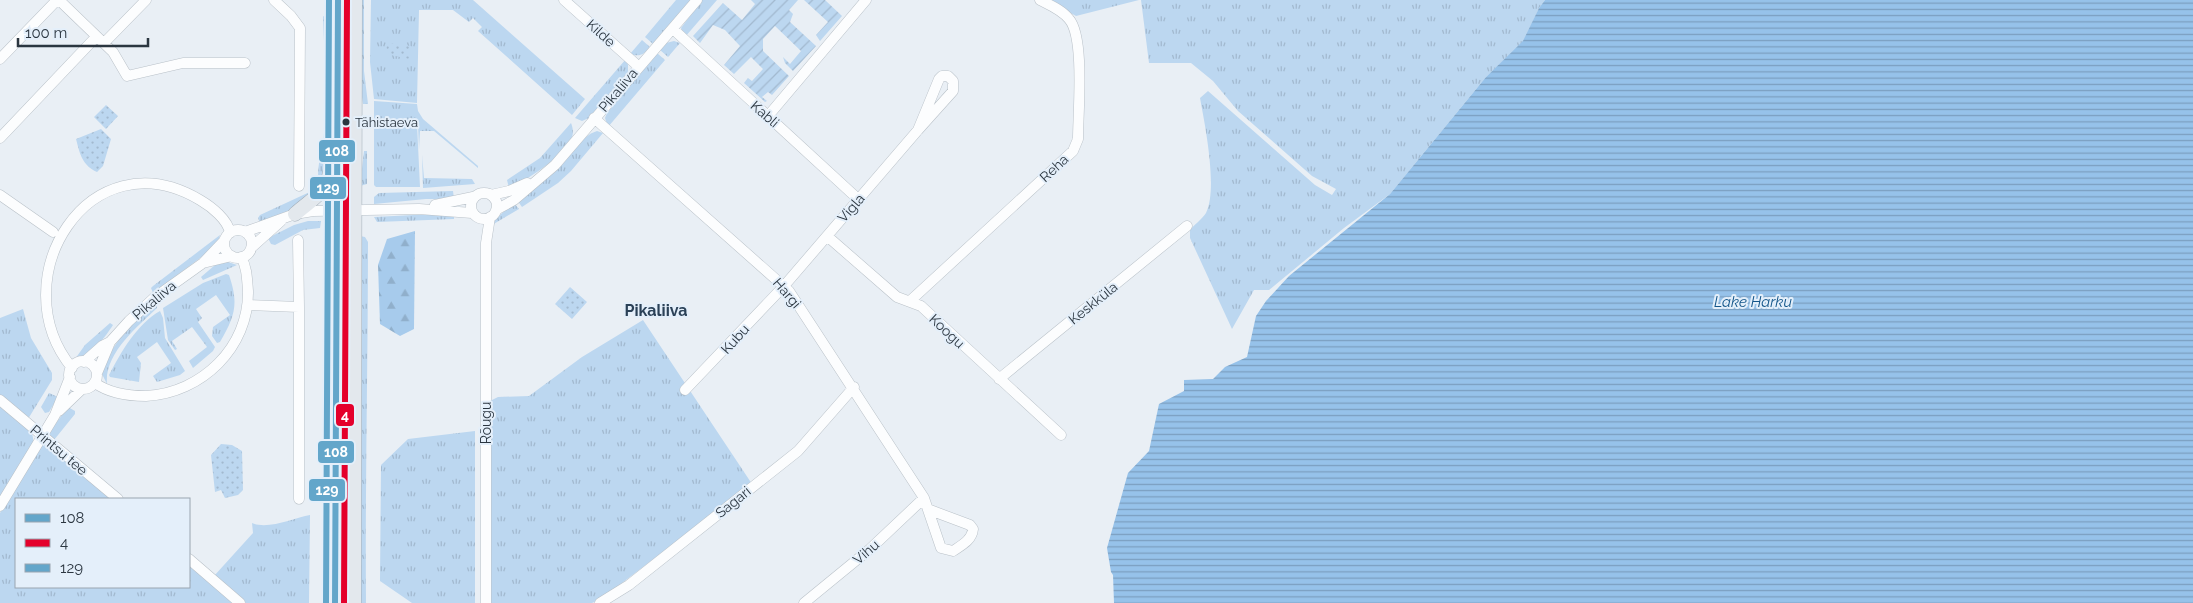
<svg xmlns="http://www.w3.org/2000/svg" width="2193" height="603" viewBox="0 0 2193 603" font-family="Raleway,sans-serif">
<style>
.grass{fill:url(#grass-tufts)}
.forest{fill:url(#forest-firs)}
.park{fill:url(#park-dots)}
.garden{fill:url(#garden-furrows)}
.water{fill:url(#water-rules)}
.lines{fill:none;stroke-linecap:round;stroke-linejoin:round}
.minor-casing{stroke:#b9c1c8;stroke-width:11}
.major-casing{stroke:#a2aeb8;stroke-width:15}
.minor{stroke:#fcfdfe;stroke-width:10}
.major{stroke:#e3e8ed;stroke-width:14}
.bus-1-casing{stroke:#e4effa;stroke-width:10}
.bus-2-casing{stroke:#e4effa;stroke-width:10}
.bus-3-casing{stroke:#e4effa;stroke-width:10}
.bus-1{stroke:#63a6ca;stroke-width:6}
.bus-2{stroke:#e4002b;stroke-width:6}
.bus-3{stroke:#63a6ca;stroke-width:6}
.bus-dot{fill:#2b3640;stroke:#e4effa;stroke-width:2}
.labels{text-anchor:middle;stroke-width:4;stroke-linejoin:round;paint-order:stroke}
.bus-label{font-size:13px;fill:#2b3640;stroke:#e4effa;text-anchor:start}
.street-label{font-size:14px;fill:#2b3640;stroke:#e4effa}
.water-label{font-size:15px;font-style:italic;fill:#14568a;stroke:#e4effa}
.quarter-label{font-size:16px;font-weight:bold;fill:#2b4157;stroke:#e4effa}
.line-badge{stroke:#e4effa;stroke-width:2}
.badge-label{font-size:14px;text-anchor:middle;font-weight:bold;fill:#fff}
</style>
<defs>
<pattern id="grass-tufts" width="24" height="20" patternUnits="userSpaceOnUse" patternTransform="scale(1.25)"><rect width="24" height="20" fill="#bcd7f0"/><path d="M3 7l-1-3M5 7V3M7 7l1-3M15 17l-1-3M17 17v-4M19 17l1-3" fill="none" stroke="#a2b9cf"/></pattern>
<pattern id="forest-firs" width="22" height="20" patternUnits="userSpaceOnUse" patternTransform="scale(1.25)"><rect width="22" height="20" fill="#a7cbec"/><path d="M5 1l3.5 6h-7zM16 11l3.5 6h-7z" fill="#90afcb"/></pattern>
<pattern id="park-dots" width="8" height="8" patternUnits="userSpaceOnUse" patternTransform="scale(1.25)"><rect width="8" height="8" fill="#bcd7f0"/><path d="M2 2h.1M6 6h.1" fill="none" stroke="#a2b9cf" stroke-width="1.8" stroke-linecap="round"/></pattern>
<pattern id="garden-furrows" width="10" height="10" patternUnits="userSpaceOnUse" patternTransform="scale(1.25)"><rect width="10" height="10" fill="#bcd7f0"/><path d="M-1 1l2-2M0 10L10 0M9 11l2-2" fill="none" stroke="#a2b9cf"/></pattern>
<pattern id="water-rules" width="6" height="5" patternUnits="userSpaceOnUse" patternTransform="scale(1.25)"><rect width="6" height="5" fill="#96c2ea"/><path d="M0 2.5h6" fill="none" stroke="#7b9ebf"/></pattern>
</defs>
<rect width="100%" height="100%" fill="#e9eff5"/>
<!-- grass -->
<path class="grass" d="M344,0H350L349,135H347L343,91Z
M361,0H364V71L368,104H363L360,83Z
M371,0H473L585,99L572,115L478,31L482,27L473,18L469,22L453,10H419L417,103L374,99L370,62Z
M676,0H691L653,44L645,37Z
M702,0H717L685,37L681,28Z
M1048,0H1139L1076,16Z
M1141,0H1545L1539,8L1524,41L1486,77L1390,194L1344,228L1269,290H1254L1232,329L1190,238V230C1194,225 1202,219 1206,213C1218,189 1205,125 1200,98L1208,91L1315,185L1332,195L1336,189L1312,176L1238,111L1213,81L1191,63H1149Z
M323,16L331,21L332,66L329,109L328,160L320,187C315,178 321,152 323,141C329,104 324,54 323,16Z
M642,40L650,47C644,55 639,57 630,54Z
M674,41L680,43L668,57L660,50L666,43Z
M657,53L665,60L608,127L605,118L607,113Z
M626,59L628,65V73L589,118L582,121L575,118Z
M374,101L417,104L418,111L423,119L478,166V168L434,131H420L419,150L418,124H417L420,187H376L374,185Z
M571,123C573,128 574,134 571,139C561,158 529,179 509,188L507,180L540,158Z
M597,131L603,133L571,171L558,183L522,207L517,200C531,190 545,181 558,169C570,158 580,136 597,131Z
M364,151H367V184L360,186Z
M422,155L424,178L472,179L475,184L423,188Z
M314,190L308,201L261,225L258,218L260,215Z
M453,191L454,199H426L374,204V197L379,193Z
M514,203L519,209L492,225L494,220Z
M454,213V219L377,222L374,217Z
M308,221H321L320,228L303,230L275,245L271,244L268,238L294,225Z
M220,235L218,242L211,250L153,293L151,288L153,286Z
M360,236L365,237L368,242C368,363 365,483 366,603H360Z
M225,261L237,265L203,280L201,277L215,265Z
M226,274L229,275C239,304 235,316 220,342L217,343L212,336L213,327L230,315L216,295L196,309L202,318L198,322L215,347L213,351L193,368L189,361L207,347L192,327L172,341L177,349L175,350L168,340L163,308L203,283Z
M345,277L349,311L350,603H345L341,538L342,278Z
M157,304V308C137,327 104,354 107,384L101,372C109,350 135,314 157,304Z
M23,309L31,338L52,373V380L28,419L0,395V318Z
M160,311L163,318L165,338L185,371L180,375L157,382L153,376L171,363L157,342L137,357L141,363L139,382L110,377L109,375C121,352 137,324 160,311Z
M327,319L331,337L329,566L325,603H322L324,321Z
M643,320L752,484L601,599L592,603H489L490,401L498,397L529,396L582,357Z
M110,323L113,325C106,336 89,359 75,359L85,345Z
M49,393L58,397L49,412L45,413L41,407Z
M0,404C12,414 36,426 33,443L0,500Z
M68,407L75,411V414L54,440L50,437V431Z
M475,431V603H412L380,581L381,465L408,439Z
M46,445L111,499H16V587H189V565L234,603H0V513L41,446Z
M310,515L309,603H246L214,576L253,533L252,523C268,530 294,518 310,515Z"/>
<!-- forest -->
<path class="forest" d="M415,231L414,329L400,336L380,324L378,265L387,239Z"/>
<!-- park -->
<path class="park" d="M387,43L411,46L409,59L386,54Z
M106,105L118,116L106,129L94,117Z
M101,129L111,139L103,166L97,172C82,165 80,154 76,139Z
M570,287L587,302L572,319L555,304Z
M221,444L232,445L242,451L243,490L238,495L225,498L221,490L215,492L211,455Z"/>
<!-- garden -->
<path class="garden" d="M751,0H798L789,10L793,14L790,22L816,46L793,71L785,63L783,57L790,64L801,51L775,26L763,39V51L789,76L772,95L768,92L762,97L767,101L765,102L744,83L748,78L752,81L763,69L751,57L734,74L724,65L740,46L725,30L713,25L700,43L693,36L723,3L742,20L755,4Z
M804,0H825L842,16L820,41L816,35L828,22Z"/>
<!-- water -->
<path class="water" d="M1545,0H2193V603H1114L1113,575L1111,572L1107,548L1128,473L1149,451L1159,404L1184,391V380L1213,379L1225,367L1247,357L1256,316L1266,301L1289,276L1390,194L1486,77L1523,41L1539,8Z"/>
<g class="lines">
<!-- minor casing -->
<g class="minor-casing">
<path id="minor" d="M59,0L113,52L127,76L183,63H245
M274,0L291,16L300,28L299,186
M564,0L638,66
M673,29L858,199
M104,43L146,0
M0,59L57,0
M768,116L866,0
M594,118L789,291L924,498L941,548L953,551C962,545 972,540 973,529L970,525L930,510
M0,138L96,37
M471 206a13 13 0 1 1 26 0a13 13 0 1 1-26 0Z
M0,195L53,232
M491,195L509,191L527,183
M435,205L473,197
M496,210L514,200L555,165L697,0
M224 244a14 14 0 1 1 28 0a14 14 0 1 1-28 0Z
M245,232L295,214L313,211L419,209L472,213
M827,236L897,297L921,306L1061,435
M251,248L281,221
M203,263L232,256
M910,301L1073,151L1078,139C1078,113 1085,37 1069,19C1062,10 1050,5 1040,0
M248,305L299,307L298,240
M69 375a14 14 0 1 1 28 0a14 14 0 1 1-28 0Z
M84,362L102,346L110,342L129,321L154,298L203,263L224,241
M72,368C0,280 89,134 200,200C212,207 228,220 230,233
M97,373L110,342
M999,379L1187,226
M95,383C109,393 128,396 146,396C202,393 249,347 248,291C247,279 247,267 241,257
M685,390L784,286L918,130L939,79L942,76H948L953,81V91L918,130
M0,400L118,499
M59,411L82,389
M299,499V307
M0,506L55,415L70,377
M189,559L240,603
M486,603V243L490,217
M600,603L629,585L798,451L854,387
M804,603L870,549L924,498"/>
</g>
<!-- major casing -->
<g class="major-casing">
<path id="major" d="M295,214C314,197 330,192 331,163
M335,603L338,0
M354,603L355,0"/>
</g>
<!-- minor -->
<use href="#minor" class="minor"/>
<!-- major -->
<use href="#major" class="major"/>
<!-- bus-1 casing -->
<g class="bus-1-casing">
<path id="bus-1" d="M335,603L338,0"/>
</g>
<!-- bus-2 casing -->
<g class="bus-2-casing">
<path id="bus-2" d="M344,603L347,0"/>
</g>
<!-- bus-3 casing -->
<g class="bus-3-casing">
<path id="bus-3" d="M326,603L329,0"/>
</g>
<!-- bus-1 -->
<use href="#bus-1" class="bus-1"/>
<!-- bus-2 -->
<use href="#bus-2" class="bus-2"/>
<!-- bus-3 -->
<use href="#bus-3" class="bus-3"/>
</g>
<!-- markers -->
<circle class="bus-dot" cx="346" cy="122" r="4.5"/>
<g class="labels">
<!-- bus labels -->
<g class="bus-label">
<text x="355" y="127">Tähistaeva</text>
</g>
<!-- street labels -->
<g class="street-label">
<text transform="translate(601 33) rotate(42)" y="5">Kilde</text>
<text transform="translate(618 90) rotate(-50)" y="5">Pikaliiva</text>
<text transform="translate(765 114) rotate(41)" y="5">Kabli</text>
<text transform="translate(1054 168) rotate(-43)" y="5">Reha</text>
<text transform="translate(851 208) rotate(-49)" y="5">Vigla</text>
<text transform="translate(787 293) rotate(49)" y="5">Hargi</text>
<text transform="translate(154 300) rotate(-40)" y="5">Pikaliiva</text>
<text transform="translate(1093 303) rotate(-39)" y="5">Keskküla</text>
<text transform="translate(947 331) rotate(43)" y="5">Koogu</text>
<text transform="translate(735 339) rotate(-48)" y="5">Kubu</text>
<text transform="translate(486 423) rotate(-90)" y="5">Rõugu</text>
<text transform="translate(59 450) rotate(40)" y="5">Printsu tee</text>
<text transform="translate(733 502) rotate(-39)" y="5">Sagari</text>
<text transform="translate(866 552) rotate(-41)" y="5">Vihu</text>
</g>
<!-- water labels -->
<g class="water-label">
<text x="1753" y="307">Lake Harku</text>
</g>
<!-- quarter labels -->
<g class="quarter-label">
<text x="656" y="316">Pikaliiva</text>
</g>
</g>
<g class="line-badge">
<rect x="318" y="139" width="38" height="24" rx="5" fill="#63a6ca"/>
<rect x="309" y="176" width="38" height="24" rx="5" fill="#63a6ca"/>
<rect x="335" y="403" width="20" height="24" rx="5" fill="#e4002b"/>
<rect x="317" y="440" width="38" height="24" rx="5" fill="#63a6ca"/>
<rect x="308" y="478" width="38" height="24" rx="5" fill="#63a6ca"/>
</g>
<g class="badge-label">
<text x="337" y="156">108</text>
<text x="328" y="193">129</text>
<text x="345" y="420">4</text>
<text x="336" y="457">108</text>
<text x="327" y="495">129</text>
</g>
<!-- legend -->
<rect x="15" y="498" width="175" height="90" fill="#e4effa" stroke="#9aa5b0"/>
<rect x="25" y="514" width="25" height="8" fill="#63a6ca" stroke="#9aa5b0"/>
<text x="60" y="523" font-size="15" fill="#2b3640">108</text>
<rect x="25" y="539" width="25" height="8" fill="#e4002b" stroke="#9aa5b0"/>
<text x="60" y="548" font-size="15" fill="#2b3640">4</text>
<rect x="25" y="564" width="25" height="8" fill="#63a6ca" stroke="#9aa5b0"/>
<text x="60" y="573" font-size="15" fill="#2b3640">129</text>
<!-- scale -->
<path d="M18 38v8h130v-8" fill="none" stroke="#2b3640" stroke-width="2.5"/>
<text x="25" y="38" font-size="15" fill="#2b3640" stroke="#e4effa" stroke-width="4" paint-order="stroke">100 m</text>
</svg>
